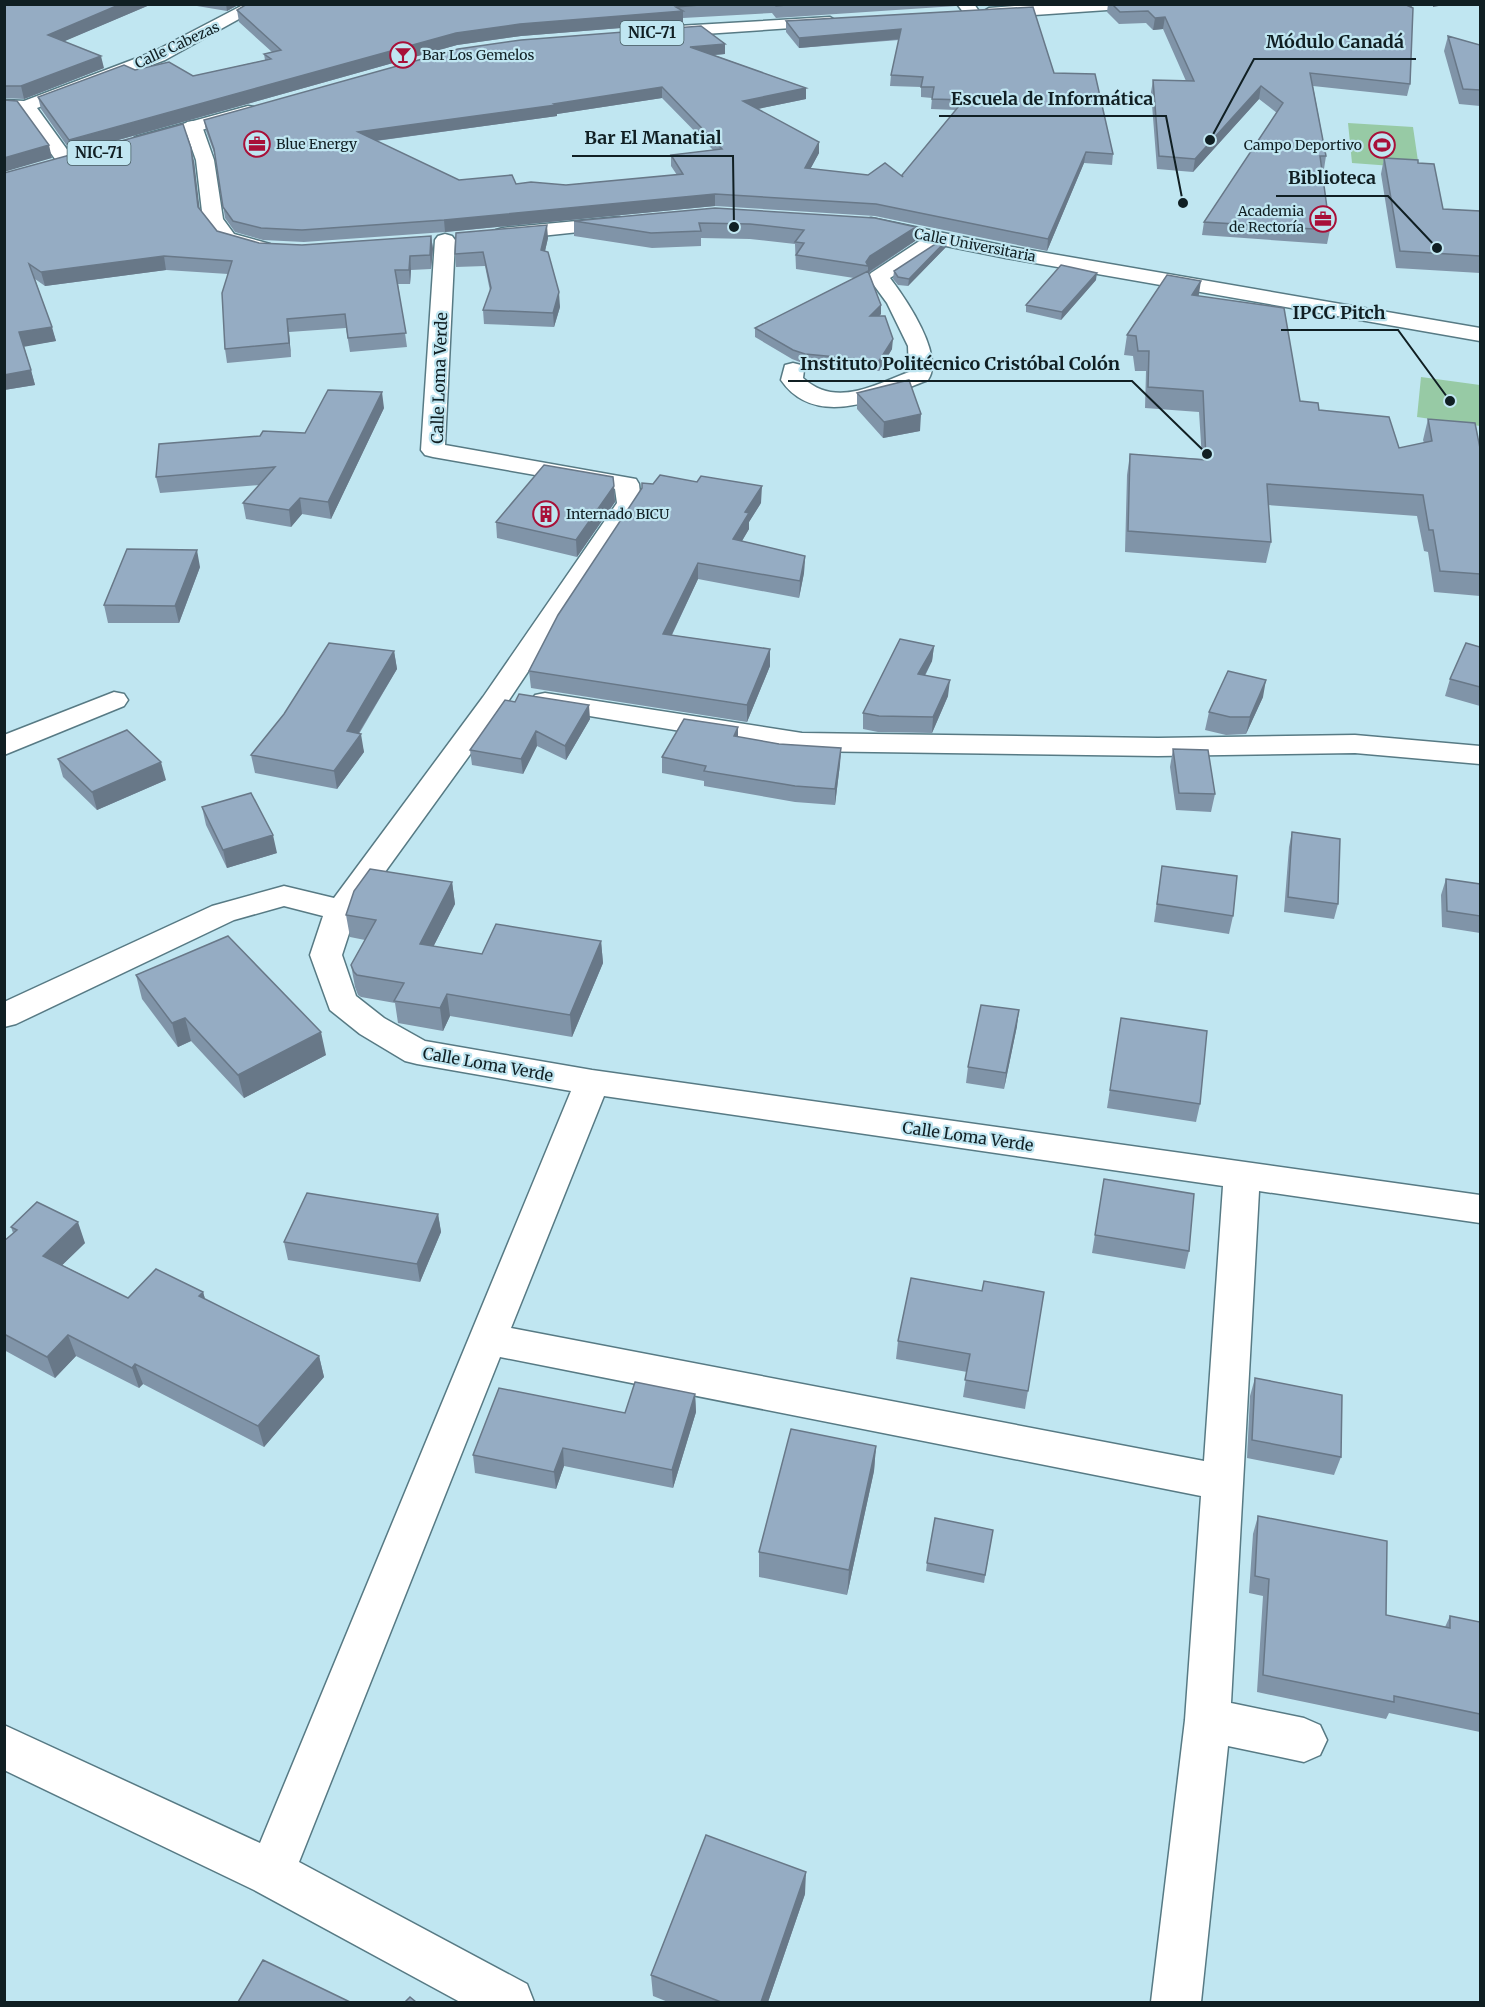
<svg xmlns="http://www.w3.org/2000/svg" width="1485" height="2007" viewBox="0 0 1485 2007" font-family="Merriweather,serif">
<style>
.green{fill:#97caa5}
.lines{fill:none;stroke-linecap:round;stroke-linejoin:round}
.minor-casing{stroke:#577a84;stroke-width:3}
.highway-casing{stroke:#577a84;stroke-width:3}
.minor{fill:#fff;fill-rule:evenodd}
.highway{fill:#fff;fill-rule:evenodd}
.wall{fill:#8094a8;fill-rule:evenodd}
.shaded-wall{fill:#687888}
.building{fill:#95acc3;stroke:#687888;stroke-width:1.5;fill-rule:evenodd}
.labels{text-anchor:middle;stroke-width:4.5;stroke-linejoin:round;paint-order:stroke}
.far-street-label{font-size:14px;fill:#101f23;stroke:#c0e6f1}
.far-poi-label{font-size:14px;fill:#101f23;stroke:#c0e6f1;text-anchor:start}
.shield{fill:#c0e6f1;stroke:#455b61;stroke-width:1.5}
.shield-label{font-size:15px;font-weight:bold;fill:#101f23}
.street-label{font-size:16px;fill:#101f23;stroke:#c0e6f1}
.leader{fill:none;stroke:#101f23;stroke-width:2}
.callout-dot{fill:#101f23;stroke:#c0e6f1;stroke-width:2}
.callout-label{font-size:18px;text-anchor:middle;font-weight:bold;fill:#101f23;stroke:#c0e6f1;stroke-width:4.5;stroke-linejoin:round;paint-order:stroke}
</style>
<rect width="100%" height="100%" fill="#c0e6f1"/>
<!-- green -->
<path class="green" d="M1348,123L1413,127L1419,168L1352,163Z
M1421,377L1480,385V426L1417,417Z"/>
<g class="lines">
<!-- minor casing -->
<g class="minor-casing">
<path id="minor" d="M245,4H266L165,60L37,108L76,162L74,166H60L21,111L4,110V100L24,101L153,52Z
M957,4H974L981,14L979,17H967Z
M193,121L199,122L202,126L214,160L223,219L234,234L270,244L273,248L270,252L263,254L220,242L203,220L196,160L184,126L187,122Z
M619,217L626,219L629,223L626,227L503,240L496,238L493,234L496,230L503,228Z
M871,218L1006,246L1480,328V341L1006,258L941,245L890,278C905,298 945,355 928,380C884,397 816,431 781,380L785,365L793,363L801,365L804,370L803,378C836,408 874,385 909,372L908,346L887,303L868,277L871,273L921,240L864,228L861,224L864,220Z
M445,234L452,236L455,240L445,445L636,479L639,484L641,503L503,709L356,912L342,955L356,996L384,1018L425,1041L592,1070L1480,1195V1223L1259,1191L1231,1703L1304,1718L1320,1725L1327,1740L1320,1755L1304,1762L1228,1746L1201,2002H1151L1185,1720L1201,1496L500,1357L299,1862L527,1984L534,2002H460L254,1890L4,1770V1725L260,1843L571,1091L417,1064L405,1061L360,1034L330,1010L310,955L323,916L284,906L234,920L16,1024L4,1027V1002L212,906L284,886L334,898L483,697L617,503L615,489L433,457L425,455L421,450L435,240L438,236ZM604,1096L1223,1186L1204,1461L511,1328Z
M114,692L124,694L128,700L124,706L4,755V735Z
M545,693L802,733L1158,738L1355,735L1480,746V764L1355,753L1158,756L802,751L535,707L531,701L535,695Z"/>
</g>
<!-- highway casing -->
<g class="highway-casing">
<path id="highway" d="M1043,4H1130L1122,9L989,18L981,13L989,8Z
M830,17L838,22L836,25L660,37L652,32L660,27Z
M248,106L254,107L257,111L254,115L142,147L135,145L133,141L135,137Z"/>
</g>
<!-- minor -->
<use href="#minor" class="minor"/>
<!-- highway -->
<use href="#highway" class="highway"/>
</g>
<!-- wall -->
<path class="wall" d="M4,4H152L64,41L104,68L24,99L4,98Z
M185,4H240L227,11Z
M247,4H956V6L776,18L772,13L683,18V23L521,36L457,45L72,153L41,109L38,97L135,70L193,76L265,60L264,54L272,52L239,22L237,10Z
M1108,4H1412L1410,84L1407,96L1313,86L1326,156L1324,169H1322L1330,230L1327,244L1202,235L1204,222L1277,113L1259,99L1193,172L1157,169L1151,92L1153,80L1186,81L1163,29L1153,30L1146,23L1119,24L1107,12Z
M1033,7L1054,73L1113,154L1112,165L1084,163L1047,251L875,216L715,206L445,232L304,242L263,240L235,232L225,218L216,158L206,131L204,120L725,44V54L714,55L806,88V99L757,109L819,153L810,169L868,175L902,176L956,110L931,109L932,98L921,97V87L890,86L891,75L899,40L799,48L786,32V21ZM662,98L713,150L671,155V166L677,175L566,185L516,184L459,180L376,141L557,116V114Z
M1448,36L1480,45V106L1459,104L1444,51Z
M1384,158L1418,163L1443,209L1480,211V273L1396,268L1381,174Z
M194,161L199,208L217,231L259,243L302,245L431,236L433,249L431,269L411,270L410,284H398L407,347L350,352L346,328L289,332L291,357L227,363L225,349L228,274L166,270L45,286L35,279L56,341L24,346L35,385L4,390V173Z
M574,221L916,227L915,241L869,273L881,305V314L879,316L892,349L879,371L805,364L792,359L755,337V328L854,278L796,269L795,244L750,239L701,238V246L652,248L574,236Z
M548,238L545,251L560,307L554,327L484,324L483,310L490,291L485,266L456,267L455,254Z
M947,240L946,247L908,286L898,285L893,279L894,271Z
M1096,280L1061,320L1026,312V305Z
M1198,296L1300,401L1399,448L1424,443L1423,440L1428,419L1480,448V596L1434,592L1428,552L1424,551L1417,516L1268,505L1271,542L1266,563L1125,552L1127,475L1130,454L1202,459L1199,412L1145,408L1146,371H1135L1133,356L1124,355L1127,335Z
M857,393L920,431L883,438L857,409Z
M384,408L331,519L302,514L291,527L246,519L243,503L259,485L160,493L156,477L305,433Z
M614,486L615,502L577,557L497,538L496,522Z
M761,503L749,522V529L742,541L805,556L804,573L799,598L698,579L672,635L770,649V666L747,722L531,688L529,671Z
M200,567L179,623H108L104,605Z
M934,646L932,661L925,676L948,696L932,733L878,732L863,729V713Z
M1480,647V706L1445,696L1450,679Z
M394,651L397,669L359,734L364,752L337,789L255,773L251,755Z
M1263,697L1246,734L1226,735L1205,730L1209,712Z
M505,700L590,719L566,760L537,746L523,774L472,765L470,750Z
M738,737L779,744L841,748L840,764L835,805L795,802L704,786V781L662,773V757Z
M1173,749L1215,794L1211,812L1176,810L1170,767Z
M58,759L166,780L97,810L63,777Z
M202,807L277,853L227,868L206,825Z
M1292,832L1338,904L1334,919L1284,912L1289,847Z
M1162,866L1233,916L1229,934L1154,922Z
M1446,879L1480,884V933L1442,927L1441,895Z
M452,882L455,904L433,947L482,954L601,941L603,963L572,1037L450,1016L443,1031L398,1023L395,1003L361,997L358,995L355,987L351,965L365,940L350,937L346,915Z
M136,975L326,1055L244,1098L191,1041L178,1047L142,999Z
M1121,1018L1200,1104L1196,1122L1107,1108Z
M1017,1026L1004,1089L966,1083L968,1067Z
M1104,1179L1189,1251L1185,1269L1092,1253Z
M438,1214L441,1232L420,1282L288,1260L284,1242Z
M11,1227L85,1243L62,1265L128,1298L203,1292L205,1299L319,1356L324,1377L264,1447L143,1384L139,1388L76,1356L55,1378L4,1350V1241L13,1233Z
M982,1291L1044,1292L1025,1409L963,1397L967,1372L896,1359L898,1341Z
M1255,1378L1341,1457L1334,1475L1247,1458L1250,1396Z
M695,1394L696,1412L673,1488L564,1466L556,1489L475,1473L473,1455Z
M876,1446L874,1471L847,1595L759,1577V1552Z
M1258,1516L1386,1615L1445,1627L1450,1616L1480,1622V1732L1389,1713L1386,1719L1257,1692L1263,1596L1249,1593L1253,1534Z
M993,1530L984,1583L926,1571L927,1563Z
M805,1894L768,2002H668L653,1996L651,1975Z"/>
<!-- shaded-wall -->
<path class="shaded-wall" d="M121,4H152L51,47L48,35Z
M226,4H240L227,11Z
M1433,4H1450L1433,7Z
M683,11V23L521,36L457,45L72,153L69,140L456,33L520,24Z
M1165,17L1163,29L1153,30L1155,18Z
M901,29V39L799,48V38Z
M725,44V54L690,57V47Z
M101,56L104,68L24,99L21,86Z
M1261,86L1259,99L1193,172L1195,159Z
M662,87V98L557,114V116L359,143L358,132Z
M806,88V99L743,112V101Z
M819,142V153L805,179V168Z
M49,145L52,158L4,172V158Z
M191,148L194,161L201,220L198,207Z
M1086,152L1084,163L1047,251L1048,239Z
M715,194V206L445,232L444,220Z
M547,225L548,238L542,264L541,250Z
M916,227L915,241L870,271L868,274V266L866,262L870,256Z
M431,236L433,249L431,269L430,255Z
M947,240L946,247L908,286L909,279Z
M164,256L166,270L45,286L41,272Z
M410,256L411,270L410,284L409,270Z
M1097,273L1096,280L1061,320L1062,312Z
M1201,281L1198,300L1192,295Z
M559,292L560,307L554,327L553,313Z
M881,305V314L870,326V316Z
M287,319L289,332L291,357L289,343Z
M52,327L56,341L23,347L19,332Z
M893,339L892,349L879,371V361Z
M31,370L35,385L4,390V375Z
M382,392L384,408L331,519L328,502Z
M921,414L920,431L883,438L884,422Z
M614,486L615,502L577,557L576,540Z
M762,486L761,503L749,522V529L733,556V539L745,512Z
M300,498L302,514L291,527L289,510Z
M197,550L200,567L179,623L175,606Z
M805,556L804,573L799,598L800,581Z
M698,563V579L664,651L663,634Z
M934,646L932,661L917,690L918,674Z
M770,649V666L747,722V705Z
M394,651L397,669L349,749L347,731Z
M950,680L948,696L932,733L933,717Z
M1266,680L1263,697L1246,734L1250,717Z
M589,705L590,719L566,760L565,746Z
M738,727V743L734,736Z
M536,731L537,746L523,774L521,759Z
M361,734L364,752L337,789L334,771Z
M841,748L840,764L835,805V789Z
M161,762L166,780L97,810L92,792Z
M273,835L277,853L227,868L223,850Z
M452,882L455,904L423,967L420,944Z
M601,941L603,963L572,1037L570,1015Z
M447,994L450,1016L443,1031L440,1008Z
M1019,1010L1017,1026L1004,1089L1006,1073Z
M185,1018L191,1041L178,1047L172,1023Z
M321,1032L326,1055L244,1098L238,1075Z
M438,1214L441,1232L420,1282L417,1264Z
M78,1222L85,1243L51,1276L43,1256Z
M203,1292L209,1313L199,1296Z
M68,1335L76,1356L55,1378L47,1357Z
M319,1356L324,1377L264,1447L258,1426Z
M135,1364L143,1384L139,1388L132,1368Z
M695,1394L696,1412L673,1488L672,1470Z
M876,1446L874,1471L847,1595L849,1570Z
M563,1448L564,1466L556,1489L554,1472Z
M806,1872L805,1894L768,2002H761Z"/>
<!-- building -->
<path class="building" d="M4,4H121L48,35L101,56L21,86H4Z
M247,4H712L676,7L683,11L520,24L456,33L69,140L38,97L124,65L135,70L169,62L193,76L271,59L264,54L281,50L237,10Z
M775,4H798L776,6Z
M1112,4H1404L1413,8L1410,84L1310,73L1326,156H1320L1330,230L1204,222L1283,103L1261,86L1195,159L1159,156L1153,80L1194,81L1165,17L1155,18L1148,11L1120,12Z
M1033,7L1054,73L1095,74L1113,154L1086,152L1048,239L876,204L715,194L444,220L302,230L261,228L233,221L223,207L214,149L204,120L458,49L521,40L701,26L725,44L690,47L806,88L743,101L819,142L805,168L868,175L885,163L903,177L902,175L964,100L932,99L934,87H921L923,77L891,75L901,29L799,38L786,21ZM662,87L722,149L671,155L683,174L566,185L531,182L516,184L512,175L459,180L358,132L556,105L554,104Z
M1448,36L1480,45V90L1463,89Z
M4,100L17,101L49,145L4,158Z
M183,124L191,148L198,207L217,231L259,243L302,245L431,236L430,255L410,256L409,270H395L406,333L348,338L345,314L287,319L289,343L225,349L222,293L232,261L164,256L41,272L29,264L52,327L19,332L31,370L4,375V173Z
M1384,158L1418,160V163L1434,164L1443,209L1480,211V256L1400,251Z
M715,208L875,218L916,227L870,256L866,262L868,266L796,255L804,243L795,242L804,230L750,224L699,223L701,231L651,233L574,221Z
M547,225L541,250L548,252L559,292L553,313L483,310L491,288L483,252L455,254L456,233Z
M943,239L947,240L909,279L898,277L894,271Z
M1061,265L1097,273L1062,312L1026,305Z
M868,271L881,305L870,316H885L893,339L879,361L805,354L793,350L755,328Z
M1167,275L1201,281L1192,295L1284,308L1300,401L1318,403L1319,410L1389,417L1399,448L1432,441L1428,419L1475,423L1480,448V574L1440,571L1433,530H1429L1423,495L1267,484L1271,542L1128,531L1130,454L1206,460L1203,391L1148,387L1149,351H1138L1136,336L1127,335Z
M909,380L921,414L884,422L857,393Z
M328,390L382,392L328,502L300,498L289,510L243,503L275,467L156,477L159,444L260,436L263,431L305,433Z
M544,465L613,477L614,486L576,540L496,522Z
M660,475L697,482L701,476L762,486L745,512L749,513L733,539L805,556L800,581L698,563L663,634L770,649L747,705L529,671L558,615L642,488V483L653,484Z
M127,549L197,550L175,606L104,605Z
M900,639L934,646L918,674L950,680L933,717L879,716L863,713Z
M329,643L394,651L347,731L361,734L334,771L251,755L284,714Z
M1466,643L1480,647V687L1450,679Z
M1228,671L1266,680L1250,717H1230L1209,712Z
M519,694L589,705L565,746L536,731L521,759L470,750L505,700L515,702Z
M684,719L738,727L734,736L779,744L841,748L835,789L795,786L704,771L706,766L662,757Z
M127,730L161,762L92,792L58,759Z
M1173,749L1208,750L1215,794L1179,793Z
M251,793L273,835L223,850L202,807Z
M1292,832L1340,839L1338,904L1288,897Z
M1162,866L1237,876L1233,916L1157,904Z
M370,869L452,882L420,944L482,954L496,924L601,941L570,1015L447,994L440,1008L394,1001L404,983L357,975L354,972L351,965L376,920L346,915L354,891Z
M1446,879L1480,884V916L1447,911Z
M228,936L321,1032L238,1075L185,1018L172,1023L136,975Z
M981,1005L1019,1010L1006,1073L968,1067Z
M1121,1018L1207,1031L1200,1104L1110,1090Z
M1104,1179L1194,1194L1189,1251L1095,1235Z
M307,1193L438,1214L417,1264L284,1242Z
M37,1202L78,1222L43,1256L128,1298L156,1269L203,1292L199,1296L319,1356L258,1426L135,1364L132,1368L68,1335L47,1357L4,1334V1241L17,1230L11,1227Z
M911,1278L982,1291L984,1281L1044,1292L1028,1391L965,1380L970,1354L898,1341Z
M1255,1378L1342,1395L1341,1457L1252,1440Z
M635,1382L695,1394L672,1470L563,1448L554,1472L473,1455L499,1388L625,1413Z
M791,1429L876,1446L849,1570L759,1552Z
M1258,1516L1387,1541L1386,1615L1450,1628V1616L1480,1622V1714L1394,1696V1702L1263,1675L1269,1579L1255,1576Z
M935,1518L993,1530L985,1575L927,1563Z
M706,1835L806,1872L761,2002H721L651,1975Z
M263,1960L350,2002H238Z
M410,1997L416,2002H405Z"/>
<!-- icons -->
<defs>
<g id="bar-ring" transform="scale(1.35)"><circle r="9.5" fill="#c0e6f1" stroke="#a81038" stroke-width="1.5"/><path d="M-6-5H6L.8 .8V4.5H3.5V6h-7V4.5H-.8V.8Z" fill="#a81038"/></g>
<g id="office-ring" transform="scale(1.35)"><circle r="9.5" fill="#c0e6f1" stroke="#a81038" stroke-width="1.5"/><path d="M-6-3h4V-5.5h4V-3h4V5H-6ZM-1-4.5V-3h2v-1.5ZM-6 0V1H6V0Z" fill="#a81038"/></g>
<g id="stadium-ring" transform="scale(1.35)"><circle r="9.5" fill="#c0e6f1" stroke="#a81038" stroke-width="1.5"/><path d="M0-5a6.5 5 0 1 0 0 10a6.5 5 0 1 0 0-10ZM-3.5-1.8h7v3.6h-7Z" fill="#a81038"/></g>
<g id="building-ring" transform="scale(1.35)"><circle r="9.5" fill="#c0e6f1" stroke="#a81038" stroke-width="1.5"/><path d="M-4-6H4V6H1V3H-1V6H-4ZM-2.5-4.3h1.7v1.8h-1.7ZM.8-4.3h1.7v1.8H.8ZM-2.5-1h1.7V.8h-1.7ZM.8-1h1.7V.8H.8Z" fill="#a81038"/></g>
</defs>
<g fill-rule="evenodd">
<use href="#bar-ring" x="403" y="55"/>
<use href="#office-ring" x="257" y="144"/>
<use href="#stadium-ring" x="1382" y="145"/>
<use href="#office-ring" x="1323" y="219"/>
<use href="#building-ring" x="546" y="514"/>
</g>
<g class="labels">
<!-- far-street labels -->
<g class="far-street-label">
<text transform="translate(177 45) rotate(-25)" y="5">Calle Cabezas</text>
<text transform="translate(975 245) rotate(11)" y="5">Calle Universitaria</text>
</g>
<!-- far-poi labels -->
<g class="far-poi-label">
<text x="422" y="60">Bar Los Gemelos</text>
<text x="276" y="149">Blue Energy</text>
<text x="1362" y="150" text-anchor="end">Campo Deportivo</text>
<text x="1304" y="216" text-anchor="end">Academia<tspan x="1304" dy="16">de Rectoría</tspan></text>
<text x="566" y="519">Internado BICU</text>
</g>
<!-- shield labels -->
<g class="shield">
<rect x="620.5" y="21" width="63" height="24" rx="4.5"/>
<rect x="67.5" y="141" width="63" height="24" rx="4.5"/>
</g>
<g class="shield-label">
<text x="652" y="38">NIC-71</text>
<text x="99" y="158">NIC-71</text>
</g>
<!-- street labels -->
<g class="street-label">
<text transform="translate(439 378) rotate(-88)" y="6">Calle Loma Verde</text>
<text transform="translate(488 1064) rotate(10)" y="6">Calle Loma Verde</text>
<text transform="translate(968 1136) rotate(8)" y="6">Calle Loma Verde</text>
</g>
</g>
<!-- callouts -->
<path class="leader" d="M1210 140L1254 59H1416M1183 203L1166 116H939M734 227L733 156H572M1437 248L1388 196H1276M1450 401L1398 330H1281M1207 454L1132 381H788"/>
<g class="callout-dot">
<circle cx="1210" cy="140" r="6"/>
<circle cx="1183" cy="203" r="6"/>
<circle cx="734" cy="227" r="6"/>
<circle cx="1437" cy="248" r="6"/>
<circle cx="1450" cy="401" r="6"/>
<circle cx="1207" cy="454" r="6"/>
</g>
<g class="callout-label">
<text x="1335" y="48">Módulo Canadá</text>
<text x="1052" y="105">Escuela de Informática</text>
<text x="653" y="144">Bar El Manatial</text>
<text x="1332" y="184">Biblioteca</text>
<text x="1339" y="319">IPCC Pitch</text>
<text x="960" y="370">Instituto Politécnico Cristóbal Colón</text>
</g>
<!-- border -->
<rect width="1485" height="2007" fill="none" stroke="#101f23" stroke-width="12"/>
</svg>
